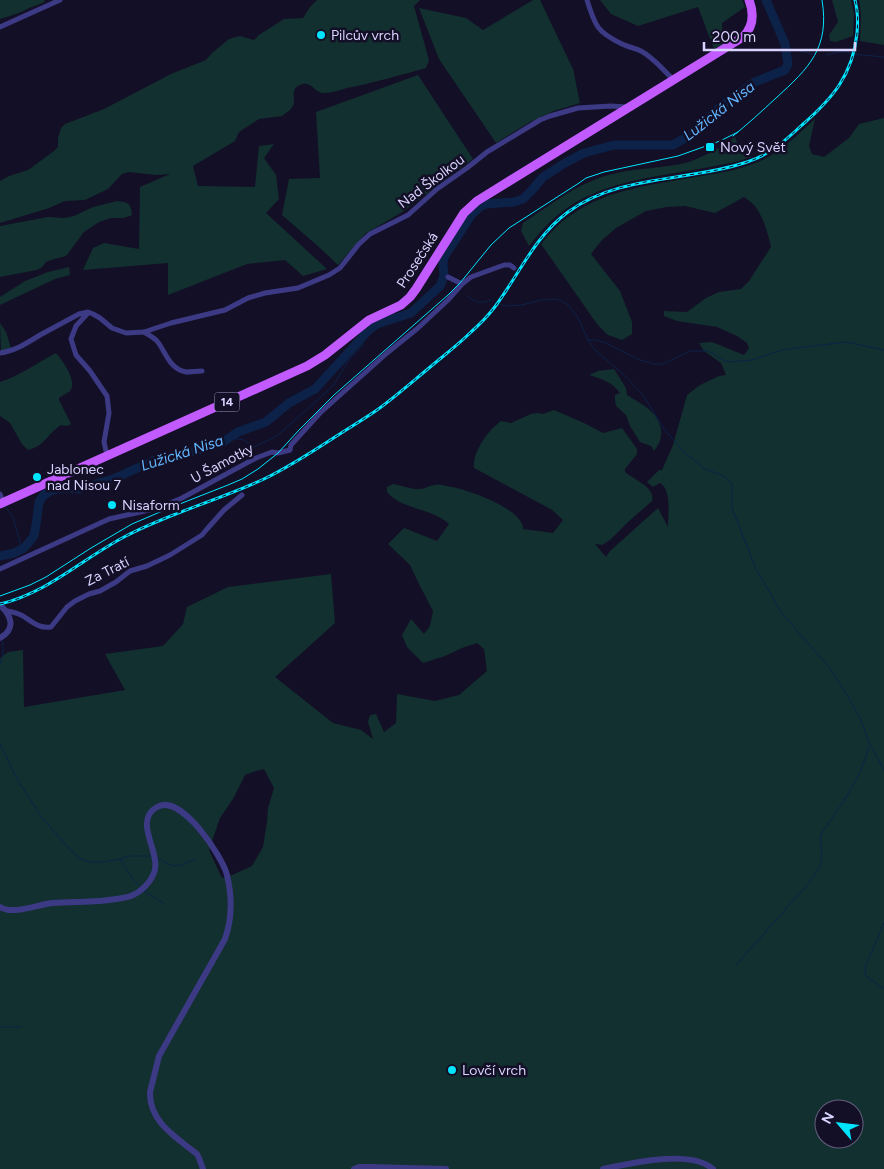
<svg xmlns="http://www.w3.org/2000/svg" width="884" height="1169" viewBox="0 0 884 1169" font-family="Figtree,sans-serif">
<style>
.green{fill:#12302f;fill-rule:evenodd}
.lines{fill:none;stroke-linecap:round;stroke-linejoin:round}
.stream{stroke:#0c2248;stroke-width:1}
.river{stroke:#0c2248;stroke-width:9}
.minor{stroke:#3d3a85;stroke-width:5}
.tertiary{stroke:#3d3a85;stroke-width:6}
.primary{stroke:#c25bff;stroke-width:9}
.tram{stroke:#00e5ff;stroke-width:1}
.rail-casing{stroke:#00e5ff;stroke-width:3}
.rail{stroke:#130f26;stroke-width:1;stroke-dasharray:4;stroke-linecap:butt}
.poi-dot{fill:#00e5ff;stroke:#130f26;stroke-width:2}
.labels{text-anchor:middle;stroke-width:5;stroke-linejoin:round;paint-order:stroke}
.shield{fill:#130f26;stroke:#9e99be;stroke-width:1}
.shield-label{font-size:12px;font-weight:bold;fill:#d9d4ff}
.poi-label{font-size:14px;fill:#d9d4ff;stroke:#130f26;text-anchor:start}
.street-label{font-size:14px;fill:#d9d4ff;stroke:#130f26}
.water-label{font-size:15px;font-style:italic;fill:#62b6ff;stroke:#130f26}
</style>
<rect width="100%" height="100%" fill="#130f26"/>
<!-- green -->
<path class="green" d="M0,0H44L45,1L43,3L29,8L19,13L0,19Z
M317,0H420L414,6L429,60L426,68C400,75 374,83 347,88C340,90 332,93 325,93C313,94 313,78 298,86C292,89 294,98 294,104L290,110L282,116L259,119L239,132L235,141L193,166L198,186L255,187L259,146L274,144L264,158L276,175L279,199L266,213L327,269L303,276L285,260L247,264L168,295V263L83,270L93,248L104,243L139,249L140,187L170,174L156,175L129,172L122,174L108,189L85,200L65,201L49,208L0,223V181L9,176L28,170L54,151L58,147V138L61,128L65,124L104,109L171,74L206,60L212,53L229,39L240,36L254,40L259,35L284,19L303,18L310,7Z
M533,0H540L573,69L580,103L554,111L530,122L496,143L439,59L419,8L466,18L483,30Z
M600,0H742L745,7L722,23L723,44L714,49L698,7L638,26L611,14Z
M832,0H851L854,14L853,36L836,42L830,41L829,35L838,22Z
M859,0H884V45L860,41L861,14Z
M418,75L473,159L404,211L365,234L338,265L320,248L282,215L289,179L320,178L316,112Z
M884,118V1169H0V658L8,652L23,650L24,707L125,690L105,654L163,646L183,624L187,607L228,587L331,574L335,623L275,677L333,723L361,730L373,739L368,722L370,715L376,714L384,732L396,723L397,694L435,701L459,695L487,671L484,649L477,643L462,648L445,656L423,663L407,647L402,635L411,619L424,634L430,626L433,611L420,586L410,565L388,544L404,528L437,541L449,524C432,508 402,510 387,492V487L393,484C401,485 412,490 420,489C425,489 430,485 435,485C438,484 443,485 446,486C464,488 523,508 523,529L553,533L563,520L552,510L543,505L474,468C472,457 483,438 491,430C494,427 497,424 501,421L511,423L531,414L538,413L543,414L554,410L584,423L603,433L622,428L637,449V454L625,469V472C634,480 656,487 652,501L628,522L610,540L602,545L595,544L606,557L610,551L658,508L668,527C668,514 672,490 660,483L653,487L647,482L659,470H662L673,445L687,395L700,385L719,376L726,375L721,363L704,351L699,343L712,342L744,355L749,348L747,343L737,336L717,327L677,321L664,316V311L687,312L706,298L719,292L741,289L749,281L771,247C768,233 763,216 754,205C751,202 747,199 744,197L715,213L685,206L667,207L646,211L616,228L602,240L591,254L620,291L632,322V334L622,340L608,335L597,324L541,244C550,233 559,223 571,215C609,188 657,184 701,176C719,173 737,170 753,164C778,155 796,136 815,119L809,146L812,154L824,157L849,138L859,124ZM264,769L274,788L268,808L267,822L263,847L252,866L232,875L222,878L209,850L220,818L233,799L245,775L256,771ZM824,1109H854V1139H824Z
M735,137L739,147L752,157L735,162C711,167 687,171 663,175C629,181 596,188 567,208C552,218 540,232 529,246L521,231L523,223C549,206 575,185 605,176C630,168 656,169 681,164C699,160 720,148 735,137Z
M117,201C128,202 131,203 132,215L124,218H111L99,222L84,232L66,256L51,260L46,262L42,267L37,270L0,277V226L48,217L64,218L74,216L93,207Z
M69,267L70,275L55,279L0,305V297L25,281L48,272Z
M0,323L6,332L11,348L1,351Z
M56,353C62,360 78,381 70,391C67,393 62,396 59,398V400L71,424L70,425L65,426L61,425C48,433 45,446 28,450L22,444L10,423L0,416V382C21,375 37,363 56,353Z
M614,369L626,388L627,395C631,398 636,400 640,403C659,414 669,433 654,451L651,446L640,442L630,426L626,415L616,406L615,400V395L620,393C612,382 602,379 589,375L598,371Z"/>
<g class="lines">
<!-- stream -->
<path class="stream" d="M786,48L813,54
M826,55L844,51L852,54L884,57
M467,296C476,303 481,304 491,300L493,301
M500,304L504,306L522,305L541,300L557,299L567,304L577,316L588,340H596L606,343L637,359L654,364H663L690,351H709L723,360L729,362L751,360L782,350L846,342L884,350
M588,340L596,351L623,374L643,395L664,429L683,451L705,469L722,475L732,483V508L756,569L781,612L831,670L850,700L860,718L870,744L884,770
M230,438L244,440L254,447L277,436L333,386L348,361L363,345L360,339
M4,505L13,517L22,549
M0,664C3,657 4,649 2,641
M0,744L16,777L40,815L71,851L81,859L90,862H104L120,859L129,856H152
M158,858C176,870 177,866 196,859
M120,859L133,879L140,886
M144,891L165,904
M884,923L865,967L866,976L884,989
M736,965L809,883L820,867L822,855L820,839L821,834C840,807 861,779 869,746
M0,1027H21"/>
<!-- river -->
<path class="river" d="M0,556L14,553L22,549L25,547L34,536L36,525L39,502L43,496L50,491L58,489L67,488L79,489L113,479L153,461L196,451L220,444L238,432L266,422L289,403L315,389L369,330L377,324L411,313L440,286L444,276L443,264L444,257L472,214L480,207L486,204L514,202L523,199L532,190L543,177L565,163L584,153L614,145H673L692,134L720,107L755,82L785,70L788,64L785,44L766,0"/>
<!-- minor -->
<path class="minor" d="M587,0C595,26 597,32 622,44C628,47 635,48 641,51C654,58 663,70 674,80
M0,27L60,0
M448,277L462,284
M88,313L76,326L71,339L76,355L90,371L107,396L109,413L104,442L107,455
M144,332C149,335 153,337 157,341C166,352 169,369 186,372C191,372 197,371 202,371
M0,353C15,351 27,343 40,335C53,328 66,321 79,314L88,312L93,314L100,318L112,328L126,333L144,332L171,323L225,310L248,298L265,293L298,288L329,275L340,268L359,244L370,234L408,215L437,189L467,168L487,152L540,120L550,116L578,108L611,106L627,107
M0,494L3,502
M0,569L109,519L158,508L182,498L256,458L272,452L278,453L290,450L291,445L320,413L387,353L418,328L448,300L462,284L471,277L504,265H510L514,268
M7,611C13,612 18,613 23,616C32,622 40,629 51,627L67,607L75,601L89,594L100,591L116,582L130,571L147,566L170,555L202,535L207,529L224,510L242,495"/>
<!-- tertiary -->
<path class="tertiary" d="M0,605C12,616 16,629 0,638
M0,907C14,915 36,905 52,903C73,901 95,903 116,899C121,898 126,898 131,896C141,892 150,883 154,873C162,853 132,821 157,807C181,793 222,856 227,875C232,896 232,919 225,939L159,1056L150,1092C149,1122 176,1137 197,1154L199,1158L203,1169
M354,1169L359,1167H369L446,1169
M603,1169C632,1163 690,1149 713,1169"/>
<!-- primary -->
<path class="primary" d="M0,504L307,366L325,355L369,320L401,305L410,297L416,289L464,213L477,201L743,37C754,26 754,13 749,0"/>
<!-- tram -->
<path class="tram" d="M733,136C748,124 762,111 776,98C809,68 830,48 822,0
M0,596L30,585L46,577L91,548L132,524L167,509L228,485L242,479L258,469L278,453L299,430L334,395L448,295L460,283L491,245L509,228L579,183L586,178L604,172L678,156L720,141L738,132"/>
<!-- rail casing -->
<g class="rail-casing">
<path id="rail" d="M0,604C48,593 83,558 126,536C170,513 219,500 264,479C289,467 312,452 335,437C349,428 364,419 377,410C395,397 412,382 429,368C443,356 458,345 471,332C479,325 487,317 494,308C519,275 534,237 568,212C620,174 688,182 747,162C769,155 785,141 802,125C832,99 853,75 857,33C858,22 858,11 855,0"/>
</g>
<!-- rail -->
<use href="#rail" class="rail"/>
</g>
<!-- markers -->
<g class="poi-dot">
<circle cx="321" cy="35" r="5"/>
<rect x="705" y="142" width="10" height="10" rx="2.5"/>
<circle cx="37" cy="477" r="5"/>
<circle cx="112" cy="505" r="5"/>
<circle cx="452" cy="1070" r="5"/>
</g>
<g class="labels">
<!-- shield labels -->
<rect class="shield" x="214.5" y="392.5" width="25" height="19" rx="4"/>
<g class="shield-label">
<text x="227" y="406">14</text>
</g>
<!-- poi labels -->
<g class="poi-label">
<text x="331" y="40">Pilcův vrch</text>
<text x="720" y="152">Nový Svět</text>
<text x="47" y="474">Jablonec<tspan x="47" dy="16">nad Nisou 7</tspan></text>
<text x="122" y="510">Nisaform</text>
<text x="462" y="1075">Lovčí vrch</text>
</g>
<!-- street labels -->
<g class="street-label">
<text transform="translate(431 181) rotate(-37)" y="5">Nad Školkou</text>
<text transform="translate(417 260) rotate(-57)" y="5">Prosečská</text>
<text transform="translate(222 463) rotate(-28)" y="5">U Šamotky</text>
<text transform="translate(107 571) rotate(-27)" y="5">Za Tratí</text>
</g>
<!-- water labels -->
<g class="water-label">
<text transform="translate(719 111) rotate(-38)" y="5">Lužická Nisa</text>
<text transform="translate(182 453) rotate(-18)" y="5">Lužická Nisa</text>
</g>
</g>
<!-- north arrow -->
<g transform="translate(839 1124) rotate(298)"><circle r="24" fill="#130f26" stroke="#625e7d"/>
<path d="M0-4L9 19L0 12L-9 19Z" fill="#00e5ff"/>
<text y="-8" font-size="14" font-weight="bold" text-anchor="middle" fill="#d9d4ff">N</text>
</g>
<!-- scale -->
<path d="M704 42v8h151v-8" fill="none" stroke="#d9d4ff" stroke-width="2.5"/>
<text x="712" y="42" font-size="15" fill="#d9d4ff" stroke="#130f26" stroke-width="4" paint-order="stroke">200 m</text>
</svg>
